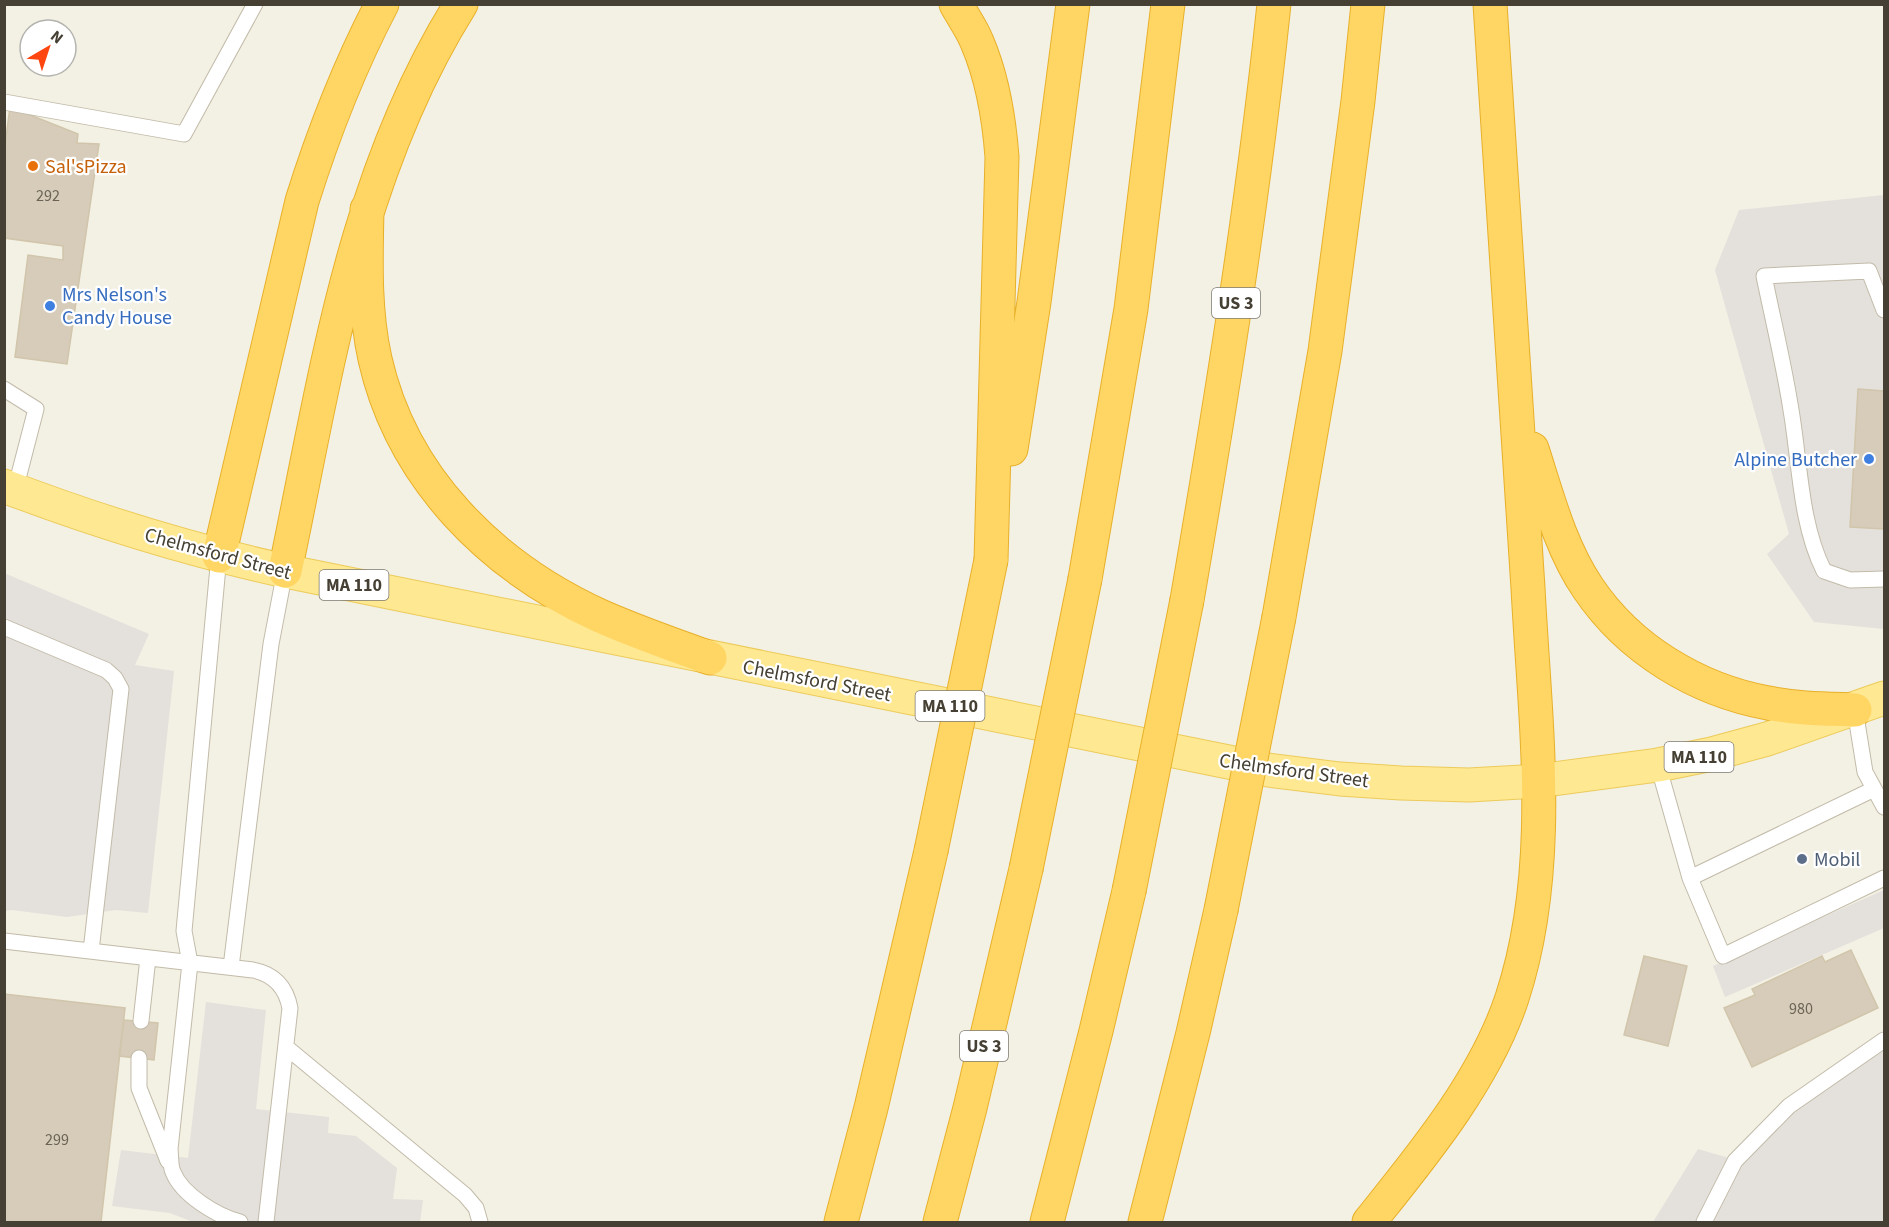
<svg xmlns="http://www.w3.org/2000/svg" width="1889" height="1227" viewBox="0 0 1889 1227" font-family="'Source Sans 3',sans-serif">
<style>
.parking{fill:#e4e1dd}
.building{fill:#d6ccb9;stroke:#d1c5ab;stroke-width:1.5}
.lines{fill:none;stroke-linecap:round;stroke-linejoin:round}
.lane-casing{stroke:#c2bba9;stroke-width:17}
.primary-casing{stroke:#eccb5a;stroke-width:35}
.highway-casing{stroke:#e8b029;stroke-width:35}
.lane{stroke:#fff;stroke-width:15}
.primary{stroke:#ffe892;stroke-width:33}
.highway{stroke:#ffd664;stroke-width:33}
.highway-bridge-casing{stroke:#e8b029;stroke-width:35;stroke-linecap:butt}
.highway-bridge{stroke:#ffd664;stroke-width:33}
.food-dot{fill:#e8710a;stroke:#fff;stroke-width:2}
.shop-dot{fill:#3f7fe0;stroke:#fff;stroke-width:2}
.service-dot{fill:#5c6f8a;stroke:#fff;stroke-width:2}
.labels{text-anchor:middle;stroke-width:4.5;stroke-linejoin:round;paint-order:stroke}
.number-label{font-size:16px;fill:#6a6355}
.shield{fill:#fff;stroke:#7e7971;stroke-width:1.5}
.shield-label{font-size:18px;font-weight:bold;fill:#464034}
.food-label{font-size:20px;fill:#c56008;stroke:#fff;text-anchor:start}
.shop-label{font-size:20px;fill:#366cbe;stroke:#fff;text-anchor:start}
.street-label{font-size:20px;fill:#464034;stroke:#fff}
.service-label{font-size:20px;fill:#4e5e75;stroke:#fff;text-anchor:start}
</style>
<rect width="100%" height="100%" fill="#f3f0e4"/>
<!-- parking -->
<path class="parking" d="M1884,195V629L1814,622L1767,554L1789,534L1715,270L1739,210Z
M4,573L149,634L135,665L174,671L148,913L116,910L67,917L12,910L5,911Z
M1884,890V928L1725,997L1713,966Z
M206,1002L266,1010L256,1109L329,1117L328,1133L356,1136L397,1168L393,1199L423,1200L420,1222H193L170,1213L112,1206L121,1150L188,1158Z
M1884,1040V1222H1653L1698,1149L1736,1160L1789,1106Z"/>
<!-- building -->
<path class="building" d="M10,107L78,134L77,143L99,144L67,364L15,357L28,255L63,260V246L4,238V152Z
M1858,389L1884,391V529L1850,527Z
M1851,950L1878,1008L1752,1067L1724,1008L1755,995L1752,989L1822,956L1825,962Z
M1644,956L1687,966L1668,1046L1624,1035Z
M4,994L125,1008L101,1222H4Z
M124,1020L158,1023L154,1060L119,1056Z"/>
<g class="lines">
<!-- lane casing -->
<g class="lane-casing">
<path id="lane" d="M4,102L184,134L255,4
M1884,310L1869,271L1764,276C1773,320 1784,365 1791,410C1800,462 1800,524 1824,571L1850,580L1884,579
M4,389L36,409L15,490
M219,556L184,931L190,963L170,1149C171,1156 170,1166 173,1172C182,1195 217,1216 240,1222
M4,627L106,670L115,678L121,689L91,951
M1855,710L1865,772L1884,807
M1658,765L1690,878L1723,956L1884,878
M1690,878L1874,789
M4,941L253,970C274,974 286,987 290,1008L266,1222
M231,967L271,644L285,571
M141,1021L148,958
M286,1047L465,1195L476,1208L480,1222
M139,1058V1088L168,1161
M1704,1222L1735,1161L1789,1106L1884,1040"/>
</g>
<!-- primary casing -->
<g class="primary-casing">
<path id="primary" d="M4,486C96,521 190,550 285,571L1268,770L1340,779L1401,783L1469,785L1538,781L1658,765L1712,754L1767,739L1884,698"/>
</g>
<!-- highway casing -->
<g class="highway-casing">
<path id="highway" d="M956,4C963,17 972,29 977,42C993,79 999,117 1002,157L991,560
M367,209C366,259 364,310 375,359C402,478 491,566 600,616C636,632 673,645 710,658
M1011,449L1034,302L1073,4
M1532,449C1547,495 1560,547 1588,588C1629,649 1697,690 1768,703C1797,709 1826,709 1855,710
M219,556L302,201C324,131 348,69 382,4
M285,571C326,376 353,176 461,4
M1085,579L1131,309L1168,4
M1187,600C1221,402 1253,204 1274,4
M1279,617L1325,351L1358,101L1368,4
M841,1222L871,1108L931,851
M940,1222L970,1108L1026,869
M1047,1222L1096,1031L1129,891
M1145,1222L1193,1033L1221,910
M1369,1222C1422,1156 1485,1080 1512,998C1555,867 1535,724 1528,588C1517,393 1501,199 1490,4"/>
</g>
<!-- lane -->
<use href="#lane" class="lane"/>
<!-- primary -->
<use href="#primary" class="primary"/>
<!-- highway -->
<use href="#highway" class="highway"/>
<!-- highway-bridge casing -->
<g class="highway-bridge-casing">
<path id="highway-bridge" d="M931,851L991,560
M1026,869L1085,579
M1129,891L1187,600
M1221,910L1279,617"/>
</g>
<!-- highway-bridge -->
<use href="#highway-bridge" class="highway-bridge"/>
</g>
<!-- markers -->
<circle class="food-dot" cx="33" cy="166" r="6"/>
<g class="shop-dot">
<circle cx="50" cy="306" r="6"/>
<circle cx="1869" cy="459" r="6"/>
</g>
<circle class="service-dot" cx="1802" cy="859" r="6"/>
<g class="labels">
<!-- number labels -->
<g class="number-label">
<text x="48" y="201">292</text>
<text x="1801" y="1014">980</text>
<text x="57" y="1145">299</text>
</g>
<!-- shield labels -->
<g class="shield">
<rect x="1212" y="288" width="48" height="30" rx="4.5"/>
<rect x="319.5" y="570" width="69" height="30" rx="4.5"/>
<rect x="915.5" y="691" width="69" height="30" rx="4.5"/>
<rect x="1664.5" y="742" width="69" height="30" rx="4.5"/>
<rect x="960" y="1031" width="48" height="30" rx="4.5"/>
</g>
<g class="shield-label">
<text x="1236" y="309">US 3</text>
<text x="354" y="591">MA 110</text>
<text x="950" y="712">MA 110</text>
<text x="1699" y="763">MA 110</text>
<text x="984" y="1052">US 3</text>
</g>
<!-- food labels -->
<g class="food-label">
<text x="45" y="173">Sal'sPizza</text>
</g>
<!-- shop labels -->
<g class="shop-label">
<text x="62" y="301">Mrs Nelson's<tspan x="62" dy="23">Candy House</tspan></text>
<text x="1857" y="466" text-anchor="end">Alpine Butcher</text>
</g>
<!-- street labels -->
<g class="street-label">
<text transform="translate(218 553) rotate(15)" y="7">Chelmsford Street</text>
<text transform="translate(817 680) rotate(11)" y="7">Chelmsford Street</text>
<text transform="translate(1294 770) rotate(8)" y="7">Chelmsford Street</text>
</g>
<!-- service labels -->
<g class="service-label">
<text x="1814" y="866">Mobil</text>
</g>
</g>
<!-- border -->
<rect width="1889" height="1227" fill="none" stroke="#464034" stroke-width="12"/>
<!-- north arrow -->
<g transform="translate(48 48) rotate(39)"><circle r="28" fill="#ffffff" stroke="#b5b3ae" stroke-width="1.5"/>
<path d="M0-4.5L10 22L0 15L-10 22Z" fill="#ff4510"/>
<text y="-9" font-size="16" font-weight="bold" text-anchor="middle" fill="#464034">N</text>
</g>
</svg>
